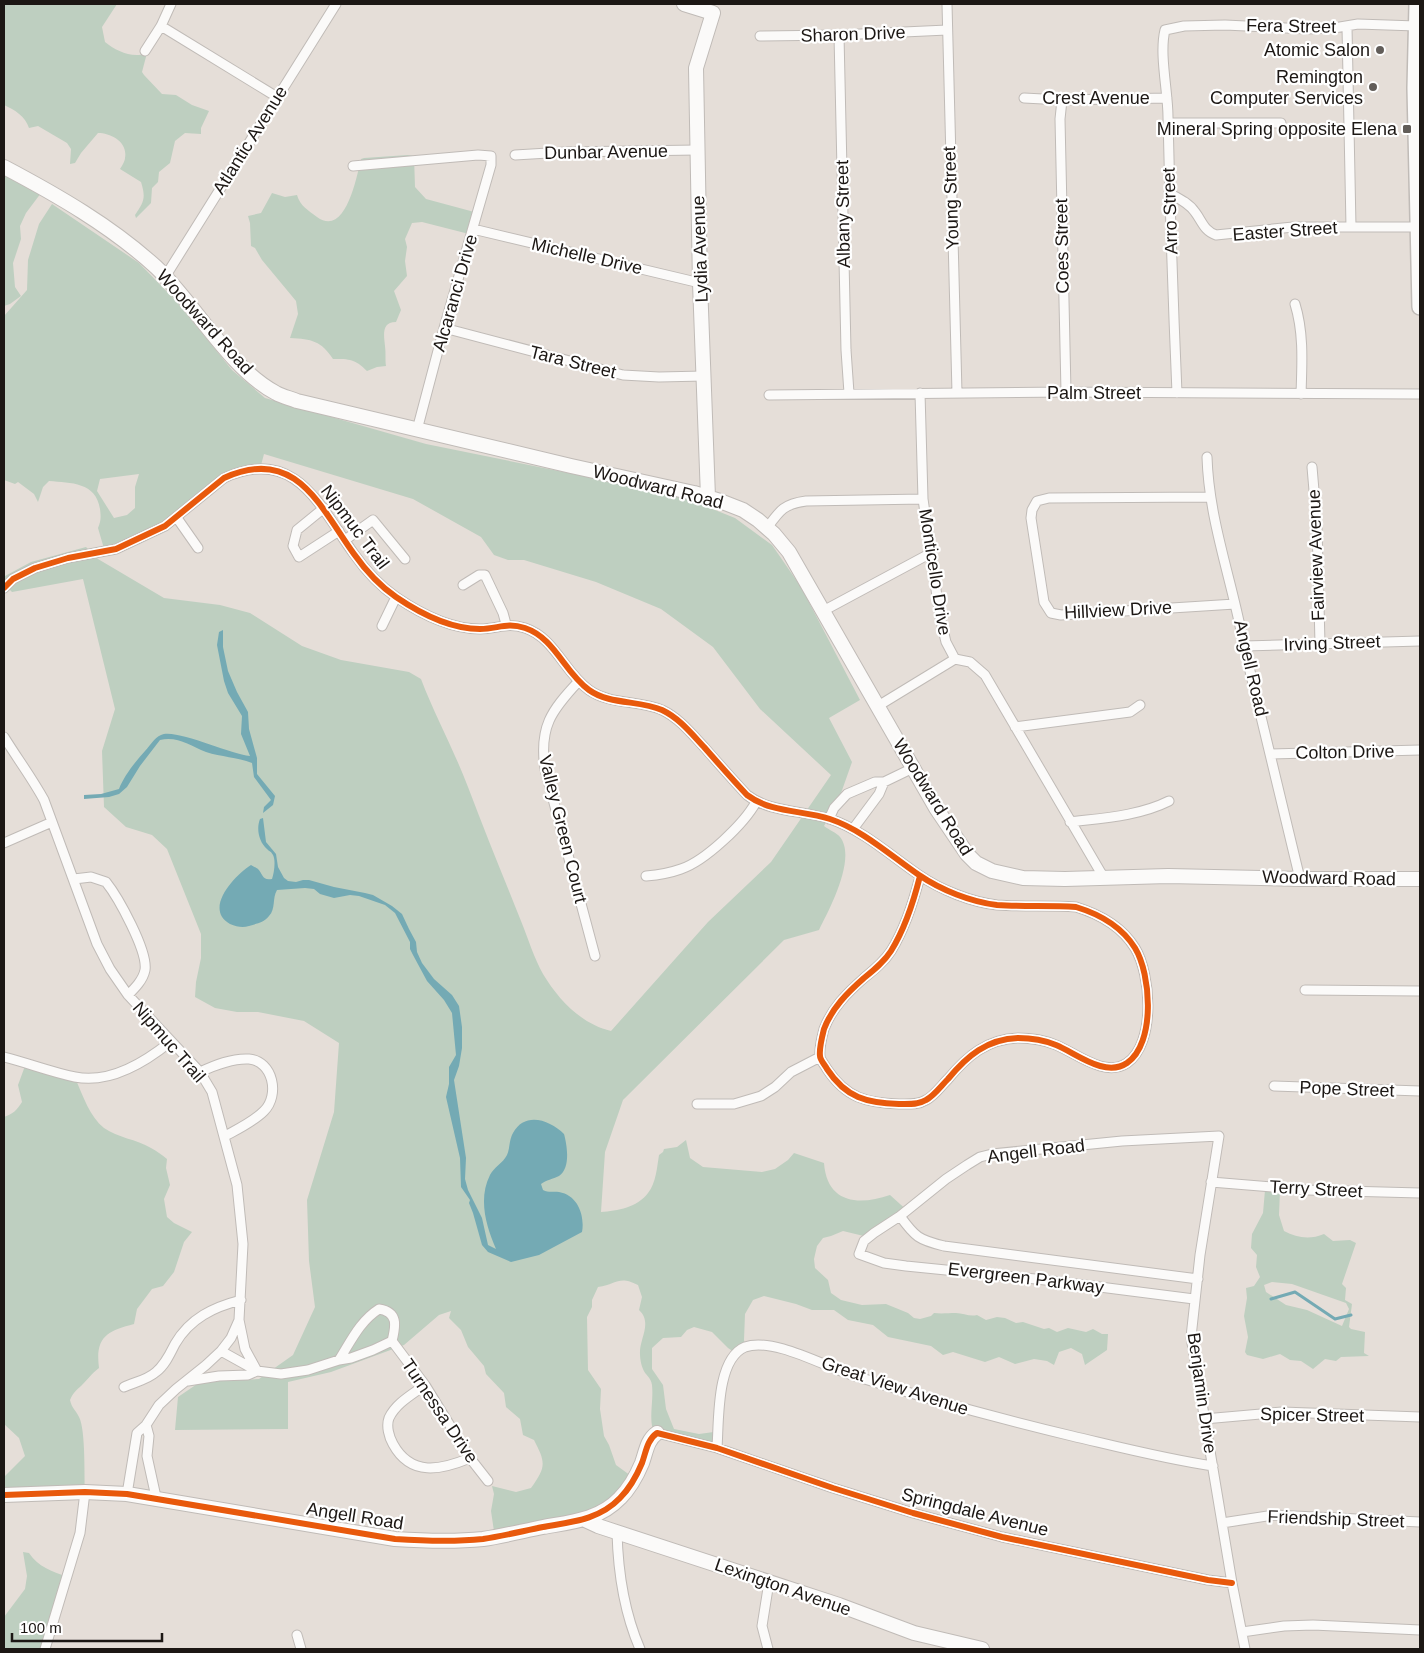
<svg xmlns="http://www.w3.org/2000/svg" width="1424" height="1653" viewBox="0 0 1424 1653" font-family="Helvetica,sans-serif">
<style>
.green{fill:#becfc0;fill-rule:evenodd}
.water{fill:#74aab4}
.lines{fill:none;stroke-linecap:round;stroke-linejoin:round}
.stream{stroke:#74aab4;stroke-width:3}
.street-casing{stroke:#c0bbb7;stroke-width:11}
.secondary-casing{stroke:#c0bbb7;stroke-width:16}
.primary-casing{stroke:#c0bbb7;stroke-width:18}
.street{stroke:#fbfaf9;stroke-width:9}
.secondary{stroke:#fbfaf9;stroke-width:14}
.primary{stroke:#fbfaf9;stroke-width:15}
.cycleway-casing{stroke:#fff;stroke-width:9}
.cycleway{stroke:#e8590c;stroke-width:6}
.poi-dot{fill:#625d59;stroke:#fff;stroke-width:2}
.labels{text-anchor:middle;stroke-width:4.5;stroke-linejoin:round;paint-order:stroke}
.street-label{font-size:18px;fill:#1c1714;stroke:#fff}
.poi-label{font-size:18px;fill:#1c1714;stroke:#fff;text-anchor:end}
</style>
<rect width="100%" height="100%" fill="#e5ded8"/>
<!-- green -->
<path class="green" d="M4,4H117L102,27L105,42C116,51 133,59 147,53L142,72L144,75L162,94L176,95L192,105L209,111L201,128V134L185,133L175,141L170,163L159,172L158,182L152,188L151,203L136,218L135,215C144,202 146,198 141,182L120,169C122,166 125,161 125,158C128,142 111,133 98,133L81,153L75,163L70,164L71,149L67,143L38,126L29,128C25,116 15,110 4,105Z
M408,155L414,156L415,187L426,199L478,213L473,235L422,222L412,223L405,239L407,247L405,261L407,276L394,291L401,310L396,322C381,322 384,336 385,346C386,353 385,360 386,366L377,367L367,371C355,359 350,359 333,359C321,341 312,339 290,338L298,314L296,301L262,260L255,248L251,246L250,223L248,216L261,213L272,193L285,197L297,195C300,206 308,210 317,217C346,238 357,175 361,159L364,158Z
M4,165L44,189L26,213L20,226L21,239L13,263L15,287L21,296L10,304L4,306Z
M52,204L139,263L176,301L232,370L265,398L426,444L608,481L690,500L735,518L772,545L801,587L860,700L829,718L852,762L840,796L824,826C829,830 837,833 840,837C857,858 829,910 819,930L784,940L623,1100L605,1152L601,1212C617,1211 638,1207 648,1193C656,1183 657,1167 659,1155L663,1152L664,1149L677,1147L686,1140L690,1158L703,1167L762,1172L775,1169L788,1160L794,1153L824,1163C827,1203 858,1206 890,1195L910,1213L872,1238L843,1231L831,1236L823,1238L817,1246L814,1259L815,1268L828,1280L831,1293L841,1300L862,1305L886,1304L908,1313L914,1318L920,1319L931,1316L934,1313C942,1314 948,1313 956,1313C963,1313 970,1317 977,1315L986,1320L997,1317L1005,1318L1016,1323L1023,1322L1044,1329L1049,1328L1057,1332L1068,1328L1086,1332L1093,1329L1102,1334H1108L1107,1350L1085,1365L1082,1354L1071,1348L1059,1352L1054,1365L1047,1361L1034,1359L1015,1364L999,1357L985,1362L953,1352L943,1355L931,1346L888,1337L873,1325L848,1320L834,1310H812L796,1304L764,1296L753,1300L745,1314L744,1340L746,1350L740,1356L728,1348L712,1332L694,1327L687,1330L681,1337L663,1338L652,1348V1369L663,1385L666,1409L674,1429L699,1434L721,1431L718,1444L656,1438C647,1421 654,1404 652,1385C651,1377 645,1375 643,1369C641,1365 640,1358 640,1354C639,1339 653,1323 639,1310L642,1297L638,1285C619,1275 617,1284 598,1287L592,1300V1307L587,1317L588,1370L601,1389L600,1409L604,1436L609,1445L616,1465L638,1481L619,1507L495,1538L491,1511L494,1494L492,1486L516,1492L531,1488C546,1467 546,1463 534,1440L523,1435L520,1419L506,1407L504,1393L486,1374L484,1366L468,1347L461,1330L449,1318L451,1311L439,1315L404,1345L331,1372L288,1382V1429L175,1430L178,1397L200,1382L259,1379L293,1355L315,1307L309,1261L307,1200L334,1112L339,1043L304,1021L258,1012H237L215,1008L195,997L196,982L201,958V934L167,849L152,835L126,827L104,807L102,751L115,709L83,579L12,592L4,584V575L5,576L31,562L86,547L98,559L164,598L220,605L250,613L302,646L341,660L409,672L421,679C435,716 454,750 468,787C485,832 503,876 521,921C528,938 534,958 543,974C558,999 581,1024 611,1031L708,922L771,862L831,775L760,709L713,647L661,609L596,582L524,560H508L494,555L481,537L413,499L264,454L260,469L227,480L184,514L105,552L98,528C101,521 101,517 100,509C96,482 71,483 49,481L43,487L38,502L34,494L18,482L15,484L4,480V316L27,290L28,260L39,224ZM139,474L135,487V508L127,515L114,518L97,491L100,479Z
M25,1066L76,1080C83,1096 90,1117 104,1128C118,1138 136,1139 151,1148C157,1151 162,1155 167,1159L166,1168L170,1185L164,1199L167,1217L174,1223L192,1232L184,1242L174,1272L163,1286L152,1289L137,1309L134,1324C107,1331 95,1337 99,1368C91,1374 89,1378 82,1385C76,1391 74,1391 70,1400C72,1409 76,1410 79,1417C86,1430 84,1479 85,1496L4,1500V1477L25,1456L19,1438L4,1424V1117C13,1114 17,1110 22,1102L18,1085Z
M1265,1190L1280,1191L1279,1215L1284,1231C1297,1238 1310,1240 1324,1234L1333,1241L1350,1240L1356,1243L1342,1284L1346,1288L1345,1300L1352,1304L1349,1327L1351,1329L1365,1332L1364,1353L1369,1356L1341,1357L1336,1361L1325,1359L1313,1369L1301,1361L1290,1360L1280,1354L1263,1359L1247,1355L1245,1352L1248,1337L1244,1316L1247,1298L1246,1288L1254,1286L1260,1277L1256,1267L1257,1255L1251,1248L1252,1234L1263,1213ZM1272,1282L1292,1284L1346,1303L1349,1309L1342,1326L1307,1310L1286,1305L1266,1292L1264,1285Z
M23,1552L29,1553C38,1567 52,1571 67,1577L47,1649H4V1617L25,1589L27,1576Z"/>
<!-- water -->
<path class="water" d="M223,630V647L228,671L237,692L248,712L249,729L257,758V774L275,796L273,805L263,813L264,807L271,800L254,777L252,763C237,757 221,757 206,752C190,746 178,736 160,740L140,766L127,787L119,794L109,797L84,799V795L101,794L119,789C124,776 135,762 145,751C150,746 154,738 161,735C175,728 229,754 250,756L241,734L242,716L228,693L224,681L217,645L219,632Z
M263,818L266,842L276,854L278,867L284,878L288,881L296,882L303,880H309L334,887L365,893L373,895L392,906L402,914L409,929L416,942L417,952L422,963L434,979L452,995L459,1006L462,1027V1048L459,1066L454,1080L466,1158L465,1179L468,1190L482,1218L488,1245L496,1249C486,1226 478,1199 490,1175C494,1167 503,1163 507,1155C510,1148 509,1140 513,1133C525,1111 550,1120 564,1134C567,1145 571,1168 559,1176C553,1179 546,1180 541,1184L543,1190C549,1193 553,1191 559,1192C578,1195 585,1216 582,1232L539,1255L511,1262L488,1252L482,1245L473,1213L469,1203L470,1200L461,1187L460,1158L446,1097L449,1084V1067L456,1055L452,1013L444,1000L427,981L413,955L410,949V942L395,913L385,905L359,896L350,895L334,898L320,894L314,889L305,888L277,890C272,898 276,909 269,916C263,923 258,923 249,926C243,928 237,927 230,924C203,909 235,875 251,865C252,866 257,868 258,869C263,874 262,881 272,879C274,873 276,861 273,855C270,850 271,853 267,849C259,842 256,829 260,819Z"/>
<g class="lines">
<!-- stream -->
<path class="stream" d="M1271,1299L1295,1292L1335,1319L1351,1315"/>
<!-- street casing -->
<g class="street-casing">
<path id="street" d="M947,4L957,393
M161,26L277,97
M1347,27L1351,227
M839,35L846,350L849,393
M760,36L839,35L947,30
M145,51L161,26L171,4
M1024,98L1062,100L1167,98
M1062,100L1060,119L1066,392
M1168,123H1281
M515,155L565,152L697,150
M353,166L478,155L491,156V165L444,328L417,430
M1169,193C1178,198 1189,203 1195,212C1202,221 1204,231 1216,235L1293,227H1418
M473,229L700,283
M165,277L336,4
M1295,304C1304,333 1302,364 1301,394
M444,328L623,375L659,377L704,376
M920,393L923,499L940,617L946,642L955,659
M1177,393C1173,301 1170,209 1168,117C1168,91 1159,54 1165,30L1184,26L1225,25L1307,29L1334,28L1358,24L1416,26
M769,395L1066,392L1420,394
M1207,457C1209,522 1233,583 1244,646L1300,879
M1312,467L1317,526L1320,644
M1210,497L1049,498L1037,501L1032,510L1031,518L1044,602L1051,613L1061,615L1235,604
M324,508L297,530L293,546L299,557L339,531
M177,518L198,548
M767,528C780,510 784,504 806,501L923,499
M345,540L373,520L405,559
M463,585L479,575H485L503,613L506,624
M4,588L13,579L35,568L68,558L116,549L165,526L224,478C296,445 320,507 354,554C366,571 380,586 396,597C421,614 450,629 480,629C498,629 506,622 525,628C555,638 564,672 589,690C610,705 639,700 662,710C679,718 691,733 704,747C718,763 732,779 747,795C771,813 802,810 830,819C863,830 891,856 919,875C941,890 971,902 997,905C1023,907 1050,905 1076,907C1099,914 1122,927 1135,948C1151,974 1156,1043 1127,1063C1105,1078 1076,1053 1056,1045C1044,1040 1031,1038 1018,1038C987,1039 967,1056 948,1079C941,1086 934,1096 926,1100C918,1105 908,1104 899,1104C867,1103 846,1098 827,1069C825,1065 820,1060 820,1056C819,1048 822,1037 824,1029C832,1008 847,993 864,978C874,970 884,962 891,951C904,930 914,900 920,876
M823,611L931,553
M382,626L396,597
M1244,646L1420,641
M955,659L970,662L985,675L1104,878
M578,682C551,711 539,727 545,769L595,956
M878,706L955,659
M1015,727L1130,712L1140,705
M4,737C17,758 32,778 44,800L97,944L110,969L128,995L200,1072L212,1092L237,1185L243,1244L239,1320L231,1338L221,1351L206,1365L176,1389L159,1405L146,1425L137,1433L127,1494
M1271,754L1420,750
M829,819L834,808L847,794L875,782H884L913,768
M1070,822C1103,818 1139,816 1169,801
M853,829L879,794L884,782
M4,843L52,822
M646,876C658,875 670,873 681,869C705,861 744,824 756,802
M74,879L91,877L106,882C118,897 148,951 145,970C143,980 135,988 128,995
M1305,990L1420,991
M4,1057C28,1063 51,1072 75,1077C110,1084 144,1063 170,1042
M200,1072C215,1065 232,1058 249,1059C273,1061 280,1095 264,1111C253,1122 238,1129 225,1136
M1274,1086L1420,1091
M697,1104H734L761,1096L775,1087L791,1072L820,1057
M1211,1182L1307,1190L1420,1193
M900,1216C915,1237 919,1240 944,1246L1198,1279
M1194,1299L1045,1280L906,1266L884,1263L859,1254L864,1241L874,1233L900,1216L946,1179L967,1165L980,1157L992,1154L1122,1141L1219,1136L1200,1255L1191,1337L1232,1583L1245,1649
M392,1341L425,1385L470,1458L488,1481
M221,1351L257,1371L281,1374L308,1370L339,1360L351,1358L373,1350L392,1341C396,1325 398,1312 379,1309C360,1321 351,1341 339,1360
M188,1381L219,1376L248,1375L257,1371L245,1349L239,1320
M425,1385C413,1394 396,1403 389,1418C386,1426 389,1437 393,1444C411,1477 441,1470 470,1458
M124,1387C135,1382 147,1380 156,1372C165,1365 170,1354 175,1344C190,1318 214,1307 241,1300
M1204,1419L1282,1412L1420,1417
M146,1425L149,1436L147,1456L156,1497
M657,1433L717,1448L833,1488L913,1513L1002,1537L1208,1580L1232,1583
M717,1448C719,1421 716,1359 745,1347C772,1337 822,1365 849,1374C923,1398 997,1418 1072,1436C1119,1447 1165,1459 1213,1466
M1222,1523L1274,1515L1420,1522
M617,1532C618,1572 624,1612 640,1649
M1242,1632L1284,1626L1313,1625L1420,1630
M297,1635L301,1649
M45,1649L80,1533L85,1492
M768,1649L762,1626L769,1582"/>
</g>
<!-- secondary casing -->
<g class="secondary-casing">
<path id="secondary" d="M684,4L713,13L696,68L700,283L708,497
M4,167C57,195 111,226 156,267C195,304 229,368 276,393C283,397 290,398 297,401L571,466L694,493L720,501L743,510L758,520L774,534L789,552L936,808L967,854L976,863L992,871L1023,878L1065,879L1168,876L1300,879H1420
M4,1495L85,1492L127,1494L395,1539C425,1541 454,1542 483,1539C503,1536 523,1531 543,1527C571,1522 599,1520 620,1498C629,1489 637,1475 642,1463C646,1452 647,1440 657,1433
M585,1520L598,1526L839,1605L914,1633L982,1649"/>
</g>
<!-- primary casing -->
<g class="primary-casing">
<path id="primary" d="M1417,4L1415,88L1420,307"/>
</g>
<!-- street -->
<use href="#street" class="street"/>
<!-- secondary -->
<use href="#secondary" class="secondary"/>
<!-- primary -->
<use href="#primary" class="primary"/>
<!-- cycleway casing -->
<g class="cycleway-casing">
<path id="cycleway" d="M4,588L13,579L35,568L68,558L116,549L165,526L224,478C296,445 320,507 354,554C366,571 380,586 396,597C421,614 450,629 480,629C498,629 506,622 525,628C555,638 564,672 589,690C610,705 639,700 662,710C679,718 691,733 704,747C718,763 732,779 747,795C771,813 802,810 830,819C863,830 891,856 919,875C941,890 971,902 997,905C1023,907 1050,905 1076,907C1099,914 1122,927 1135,948C1151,974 1156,1043 1127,1063C1105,1078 1076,1053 1056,1045C1044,1040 1031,1038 1018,1038C987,1039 967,1056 948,1079C941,1086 934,1096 926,1100C918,1105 908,1104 899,1104C867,1103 846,1098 827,1069C825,1065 820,1060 820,1056C819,1048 822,1037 824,1029C832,1008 847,993 864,978C874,970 884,962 891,951C904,930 914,900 920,876
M4,1495L85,1492L127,1494L395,1539C425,1541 454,1542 483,1539C503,1536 523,1531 543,1527C571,1522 599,1520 620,1498C629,1489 637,1475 642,1463C646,1452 647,1440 657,1433L717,1448L833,1488L913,1513L1002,1537L1208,1580L1232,1583"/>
</g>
<!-- cycleway -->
<use href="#cycleway" class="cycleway"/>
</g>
<!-- markers -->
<g class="poi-dot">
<circle cx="1380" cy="50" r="5"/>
<circle cx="1373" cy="87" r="5"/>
<rect x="1402" y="124" width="10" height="10" rx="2.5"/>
</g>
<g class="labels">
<!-- street labels -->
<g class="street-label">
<text transform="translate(1291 26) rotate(1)" y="6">Fera Street</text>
<text transform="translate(853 34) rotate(-2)" y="6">Sharon Drive</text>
<text x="1096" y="104">Crest Avenue</text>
<text transform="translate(250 140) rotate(-58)" y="6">Atlantic Avenue</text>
<text transform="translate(606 152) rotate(-1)" y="6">Dunbar Avenue</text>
<text transform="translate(951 198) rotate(-92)" y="6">Young Street</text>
<text transform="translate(1170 211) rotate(-92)" y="6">Arro Street</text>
<text transform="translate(843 214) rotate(-91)" y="6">Albany Street</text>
<text transform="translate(1285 231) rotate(-4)" y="6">Easter Street</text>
<text transform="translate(1062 246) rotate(-91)" y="6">Coes Street</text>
<text transform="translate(700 249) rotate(-92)" y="6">Lydia Avenue</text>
<text transform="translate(587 256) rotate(13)" y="6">Michelle Drive</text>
<text transform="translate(455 293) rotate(-74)" y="6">Alcaranci Drive</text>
<text transform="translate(205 322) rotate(48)" y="6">Woodward Road</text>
<text transform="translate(573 362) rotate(14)" y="6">Tara Street</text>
<text x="1094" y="399">Palm Street</text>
<text transform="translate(658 487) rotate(14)" y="6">Woodward Road</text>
<text transform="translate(355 527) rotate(53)" y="6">Nipmuc Trail</text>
<text transform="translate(1316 555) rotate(-92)" y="6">Fairview Avenue</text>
<text transform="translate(935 572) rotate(81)" y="6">Monticello Drive</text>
<text transform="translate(1118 610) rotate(-3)" y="6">Hillview Drive</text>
<text transform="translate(1332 643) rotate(-2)" y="6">Irving Street</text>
<text transform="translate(1251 668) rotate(77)" y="6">Angell Road</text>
<text transform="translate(1345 752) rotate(-1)" y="6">Colton Drive</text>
<text transform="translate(933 797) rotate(58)" y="6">Woodward Road</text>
<text transform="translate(563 829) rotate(76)" y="6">Valley Green Court</text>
<text transform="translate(1329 878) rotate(1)" y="6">Woodward Road</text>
<text transform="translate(169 1042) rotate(49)" y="6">Nipmuc Trail</text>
<text transform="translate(1347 1089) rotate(2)" y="6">Pope Street</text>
<text transform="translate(1036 1151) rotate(-7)" y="6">Angell Road</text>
<text transform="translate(1316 1189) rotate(3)" y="6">Terry Street</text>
<text transform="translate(1026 1278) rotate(7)" y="6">Evergreen Parkway</text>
<text transform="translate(895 1386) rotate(18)" y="6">Great View Avenue</text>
<text transform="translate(1202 1393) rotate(82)" y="6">Benjamin Drive</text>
<text transform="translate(440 1411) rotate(56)" y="6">Turnessa Drive</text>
<text transform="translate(1312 1415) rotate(1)" y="6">Spicer Street</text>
<text transform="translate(975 1512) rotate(14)" y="6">Springdale Avenue</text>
<text transform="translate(355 1516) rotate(9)" y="6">Angell Road</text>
<text transform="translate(1336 1519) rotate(2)" y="6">Friendship Street</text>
<text transform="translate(783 1587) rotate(19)" y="6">Lexington Avenue</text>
</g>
<!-- poi labels -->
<g class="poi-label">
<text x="1370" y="56">Atomic Salon</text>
<text x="1363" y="83">Remington<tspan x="1363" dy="21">Computer Services</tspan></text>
<text x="1397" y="135">Mineral Spring opposite Elena</text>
</g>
</g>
<!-- border -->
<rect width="1424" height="1653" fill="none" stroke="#1c1714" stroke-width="10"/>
<!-- scale -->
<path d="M12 1633v8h150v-8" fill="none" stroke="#1c1714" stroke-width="2.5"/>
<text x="20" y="1633" font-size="15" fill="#1c1714" stroke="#ffffff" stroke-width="4" paint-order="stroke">100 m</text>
</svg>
